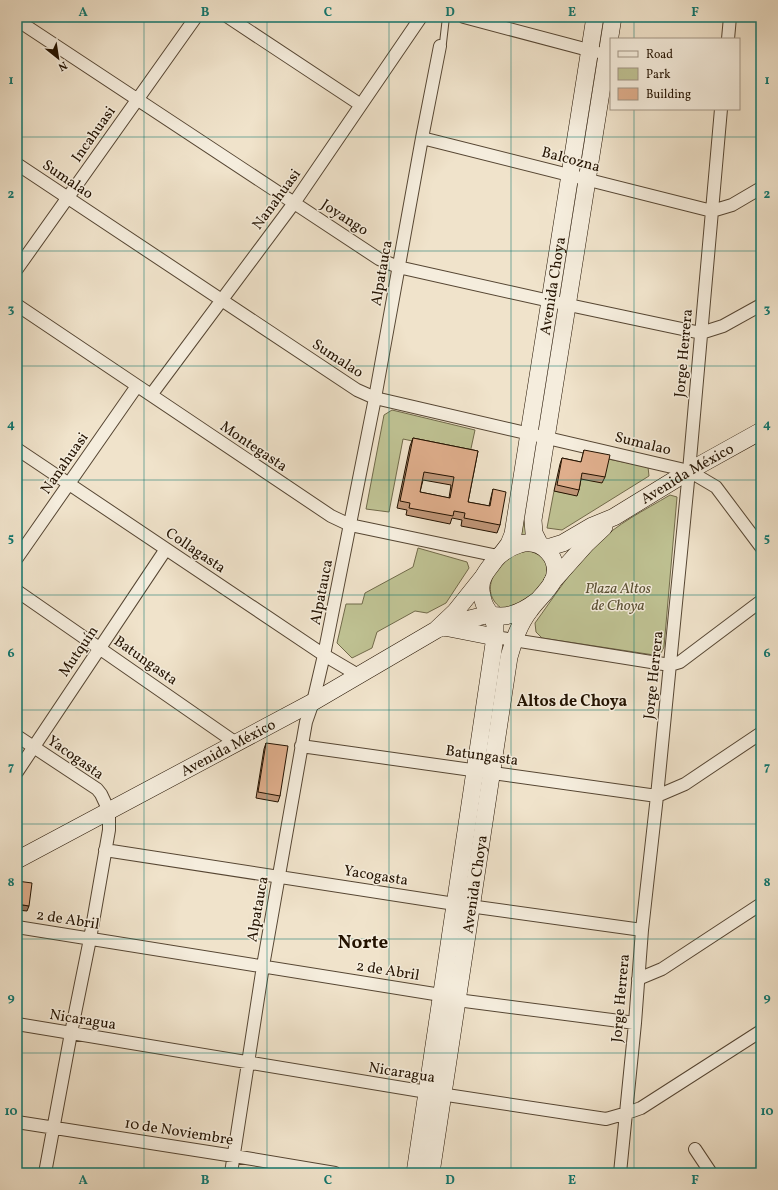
<svg xmlns="http://www.w3.org/2000/svg" width="778" height="1190" viewBox="0 0 778 1190" font-family="Vollkorn,serif">
<style>
.green{fill:#bfc293;stroke:#716a4a}
.lines{fill:none;stroke-linecap:round;stroke-linejoin:round}
.service-casing{stroke:#564633;stroke-width:8}
.minor-casing{stroke:#564633;stroke-width:14}
.secondary-casing{stroke:#231200;stroke-width:18}
.service{stroke:#f5eddd;stroke-width:6}
.minor{stroke:#f5eddd;stroke-width:12}
.secondary{stroke:#f5eddd;stroke-width:17}
.wall{fill:#c09678;stroke:#231200;fill-rule:evenodd}
.shaded-wall{fill:#9c7a62;stroke:#231200}
.building{fill:#dfae8c;stroke:#231200;fill-rule:evenodd}
.grid{fill:none;stroke:#0f766e;stroke-width:1;stroke-opacity:0.55}
.labels{text-anchor:middle;stroke-width:3;stroke-linejoin:round;paint-order:stroke}
.street-label{font-size:15px;fill:#231200;stroke:#f5eddd}
.park-label{font-size:15px;font-style:italic;fill:#5a5033;stroke:#f5eddd}
.neighbourhood-label{font-size:16px;font-weight:bold;fill:#231200;stroke:#f5eddd}
.district-label{font-size:19px;font-weight:bold;fill:#231200;stroke:#f5eddd}
.neatline{fill:none;stroke:#0f766e;stroke-width:1.5}
.grid-label{font-size:13px;text-anchor:middle;font-weight:bold;fill:#0f766e}
</style>
<rect width="100%" height="100%" fill="#f0e3cb"/>
<filter id="stains"><feTurbulence type="fractalNoise" baseFrequency=".005" numOctaves="4"/><feColorMatrix values="0 0 0 0 .2 0 0 0 0 .09 0 0 0 0 .02 0 0 0 .5 -.17"/></filter>
<radialGradient id="worn" r=".72"><stop offset=".6" stop-color="#630" stop-opacity="0"/><stop offset="1" stop-color="#630" stop-opacity=".3"/></radialGradient>
<!-- green -->
<path class="green" d="M392,410L475,430L470,453L403,439L389,512L366,509L384,415Z
M533,453H538L527,535L518,537Z
M608,459L648,467L649,476L562,530L547,528L554,491L576,495L580,479Z
M670,495L677,497L664,647L661,653L654,655L542,638L536,632L535,623C554,597 572,568 596,545C616,524 645,510 670,495Z
M418,548L467,562L469,568L446,603L427,613L415,611L377,632L372,648L352,658L337,643L346,604H362L365,593L413,567Z
M526,549L546,558L547,578L523,606L501,608C488,598 488,586 495,572C496,570 498,566 499,564C504,559 520,552 526,549Z"/>
<g class="lines">
<!-- service casing -->
<g class="service-casing">
<path id="service" d="M440,46L443,43L446,17"/>
</g>
<!-- minor casing -->
<g class="minor-casing">
<path id="minor" d="M228,17L361,105
M464,17L596,52
M17,20L379,259L398,267L550,301L701,333L723,326L761,305
M728,39L730,17
M422,138L712,211L732,205L761,188
M17,164L357,390L375,398L689,471L716,487L761,547
M17,269L196,17
M17,305L331,516L350,525L498,556
M151,395L294,203L421,17
M17,449L324,655L358,675
M17,558L137,386
M17,591L236,743
M495,637L670,665L680,662L761,601
M17,736L97,789L101,794L109,811V830L90,939L71,1033L45,1173
M301,746L657,796L685,784L761,733
M17,772L166,549
M105,850L455,904L642,930
M17,927L441,995L457,1000L635,1023
M638,979L662,969L761,904
M17,1024L427,1092L606,1119L627,1113L641,1108L761,1031
M17,1122L234,1156L335,1173
M695,1149L711,1173
M231,1173L263,966L306,722L313,702L324,655L375,398L422,138L440,46
M620,1173L635,1023L642,930L657,796L689,471L721,109"/>
</g>
<!-- secondary casing -->
<g class="secondary-casing">
<g id="secondary">
<path d="M540,545L534,533L533,520L613,17"/>
<path id="s1" d="M543,547H550L563,543L592,526L614,517L689,471L761,431"/>
<path id="s2" d="M503,552L509,544L513,534L595,17"/>
<path d="M552,582L586,544L604,527"/>
<path d="M444,627L495,637"/>
<path d="M442,628L457,622L490,614"/>
<path id="s3" d="M17,860L313,702L436,630L455,612L483,577"/>
<path d="M415,1173L495,637V625L492,615"/>
<path id="s4" d="M431,1173L509,657C514,640 519,624 530,610C537,600 548,591 553,581C562,559 542,538 520,544C510,547 502,552 495,560C491,566 485,572 483,578C478,588 483,608 492,615C508,619 524,611 537,601"/>
</g>
</g>
<!-- service -->
<use href="#service" class="service"/>
<!-- minor -->
<use href="#minor" class="minor"/>
<!-- secondary -->
<use href="#secondary" class="secondary"/>
</g>
<!-- wall -->
<path class="wall" d="M413,438L478,451L468,502L489,506L491,497L493,489L500,525L497,533L461,526L462,520L452,518L450,524L406,515L407,510L397,508L410,446ZM423,480L451,485L449,498L420,492Z
M584,450L605,477L602,483L581,479L579,490L577,496L554,491L560,464L562,458L581,462Z
M266,743L280,796L278,802L256,798L264,749Z"/>
<!-- shaded-wall -->
<path class="shaded-wall" d="M17,904L29,906L27,911L17,910Z"/>
<!-- building -->
<path class="building" d="M413,438L478,451L468,502L490,506L493,489L506,492L500,525L464,518L465,513L454,511L453,516L409,508L410,503L400,501ZM424,472L454,477L450,498L420,492Z
M584,450L610,455L605,477L582,473L579,490L557,485L562,458L581,462Z
M266,743L288,746L280,796L258,792Z
M17,881L32,883L29,906L17,904Z"/>
<!-- grid -->
<path class="grid" d="M144,17V1173M267,17V1173M389,17V1173M511,17V1173M634,17V39M634,109V1173M17,137H761M17,251H761M17,366H761M17,480H761M17,595H761M17,710H761M17,824H761M17,939H761M17,1053H761"/>
<g class="labels">
<!-- street labels -->
<g class="street-label">
<text transform="translate(93 134) rotate(-55)" y="5">Incahuasi</text>
<text transform="translate(571 159) rotate(15)" y="5">Balcozna</text>
<text transform="translate(68 179) rotate(34)" y="5">Sumalao</text>
<text transform="translate(276 199) rotate(-54)" y="5">Nanahuasi</text>
<text transform="translate(345 217) rotate(33)" y="5">Joyango</text>
<text transform="translate(381 273) rotate(-80)" y="5">Alpatauca</text>
<text dy="5" stroke="none"><textPath href="#s2" startOffset="272">Avenida Choya</textPath></text>
<text transform="translate(683 353) rotate(-85)" y="5">Jorge Herrera</text>
<text transform="translate(338 358) rotate(33)" y="5">Sumalao</text>
<text transform="translate(643 443) rotate(14)" y="5">Sumalao</text>
<text transform="translate(254 446) rotate(34)" y="5">Montegasta</text>
<text transform="translate(64 463) rotate(-55)" y="5">Nanahuasi</text>
<text dy="5" stroke="none"><textPath href="#s1" startOffset="163">Avenida México</textPath></text>
<text transform="translate(196 550) rotate(34)" y="5">Collagasta</text>
<text transform="translate(321 592) rotate(-79)" y="5">Alpatauca</text>
<text transform="translate(78 651) rotate(-56)" y="5">Mutquín</text>
<text transform="translate(146 660) rotate(35)" y="5">Batungasta</text>
<text transform="translate(653 675) rotate(-84)" y="5">Jorge Herrera</text>
<text dy="5" stroke="none"><textPath href="#s3" startOffset="239">Avenida México</textPath></text>
<text transform="translate(482 755) rotate(8)" y="5">Batungasta</text>
<text transform="translate(76 757) rotate(35)" y="5">Yacogasta</text>
<text transform="translate(376 875) rotate(9)" y="5">Yacogasta</text>
<text dy="5" stroke="none"><textPath href="#s4" startOffset="292">Avenida Choya</textPath></text>
<text transform="translate(257 909) rotate(-80)" y="5">Alpatauca</text>
<text transform="translate(68 919) rotate(9)" y="5">2 de Abril</text>
<text transform="translate(388 970) rotate(9)" y="5">2 de Abril</text>
<text transform="translate(620 998) rotate(-85)" y="5">Jorge Herrera</text>
<text transform="translate(83 1019) rotate(9)" y="5">Nicaragua</text>
<text transform="translate(402 1072) rotate(9)" y="5">Nicaragua</text>
<text transform="translate(179 1131) rotate(9)" y="5">10 de Noviembre</text>
</g>
<!-- park labels -->
<g class="park-label">
<text x="618" y="593">Plaza Altos<tspan x="618" dy="17">de Choya</tspan></text>
</g>
<!-- neighbourhood labels -->
<g class="neighbourhood-label">
<text x="572" y="706">Altos de Choya</text>
</g>
<!-- district labels -->
<g class="district-label">
<text x="363" y="948">Norte</text>
</g>
</g>
<!-- margin -->
<rect width="778" height="1190" fill="none" stroke="#f0e3cb" stroke-width="44"/>
<!-- legend -->
<rect x="610" y="38" width="130" height="72" fill="#f5eddd" stroke="#a19585"/>
<rect x="618" y="51" width="20" height="6" fill="#f5eddd" stroke="#a19585"/>
<text x="646" y="58" font-size="12" fill="#231200">Road</text>
<rect x="618" y="68" width="20" height="12" fill="#bfc293" stroke="#a19585"/>
<text x="646" y="78" font-size="12" fill="#231200">Park</text>
<rect x="618" y="88" width="20" height="12" fill="#dfae8c" stroke="#a19585"/>
<text x="646" y="98" font-size="12" fill="#231200">Building</text>
<!-- north arrow -->
<g transform="translate(58 58) rotate(150)" stroke="#f5eddd" stroke-width="3" paint-order="stroke">
<path d="M0-3L7 15L0 10L-7 15Z" fill="#231200"/>
<text y="-6" font-size="11" font-weight="bold" text-anchor="middle" fill="#231200">N</text>
</g>
<rect x="22" y="22" width="734" height="1146" class="neatline"/>
<g class="grid-label">
<text x="83" y="16">A</text>
<text x="205" y="16">B</text>
<text x="328" y="16">C</text>
<text x="450" y="16">D</text>
<text x="572" y="16">E</text>
<text x="695" y="16">F</text>
<text x="11" y="84">1</text>
<text x="767" y="84">1</text>
<text x="11" y="198">2</text>
<text x="767" y="198">2</text>
<text x="11" y="313">3</text>
<text x="767" y="313">3</text>
<text x="11" y="428">4</text>
<text x="767" y="428">4</text>
<text x="11" y="542">5</text>
<text x="767" y="542">5</text>
<text x="11" y="657">6</text>
<text x="767" y="657">6</text>
<text x="11" y="771">7</text>
<text x="767" y="771">7</text>
<text x="11" y="886">8</text>
<text x="767" y="886">8</text>
<text x="11" y="1001">9</text>
<text x="767" y="1001">9</text>
<text x="11" y="1115">10</text>
<text x="767" y="1115">10</text>
<text x="83" y="1184">A</text>
<text x="205" y="1184">B</text>
<text x="328" y="1184">C</text>
<text x="450" y="1184">D</text>
<text x="572" y="1184">E</text>
<text x="695" y="1184">F</text>
</g>
<rect width="100%" height="100%" filter="url(#stains)"/>
<rect width="100%" height="100%" fill="url(#worn)"/>
</svg>
